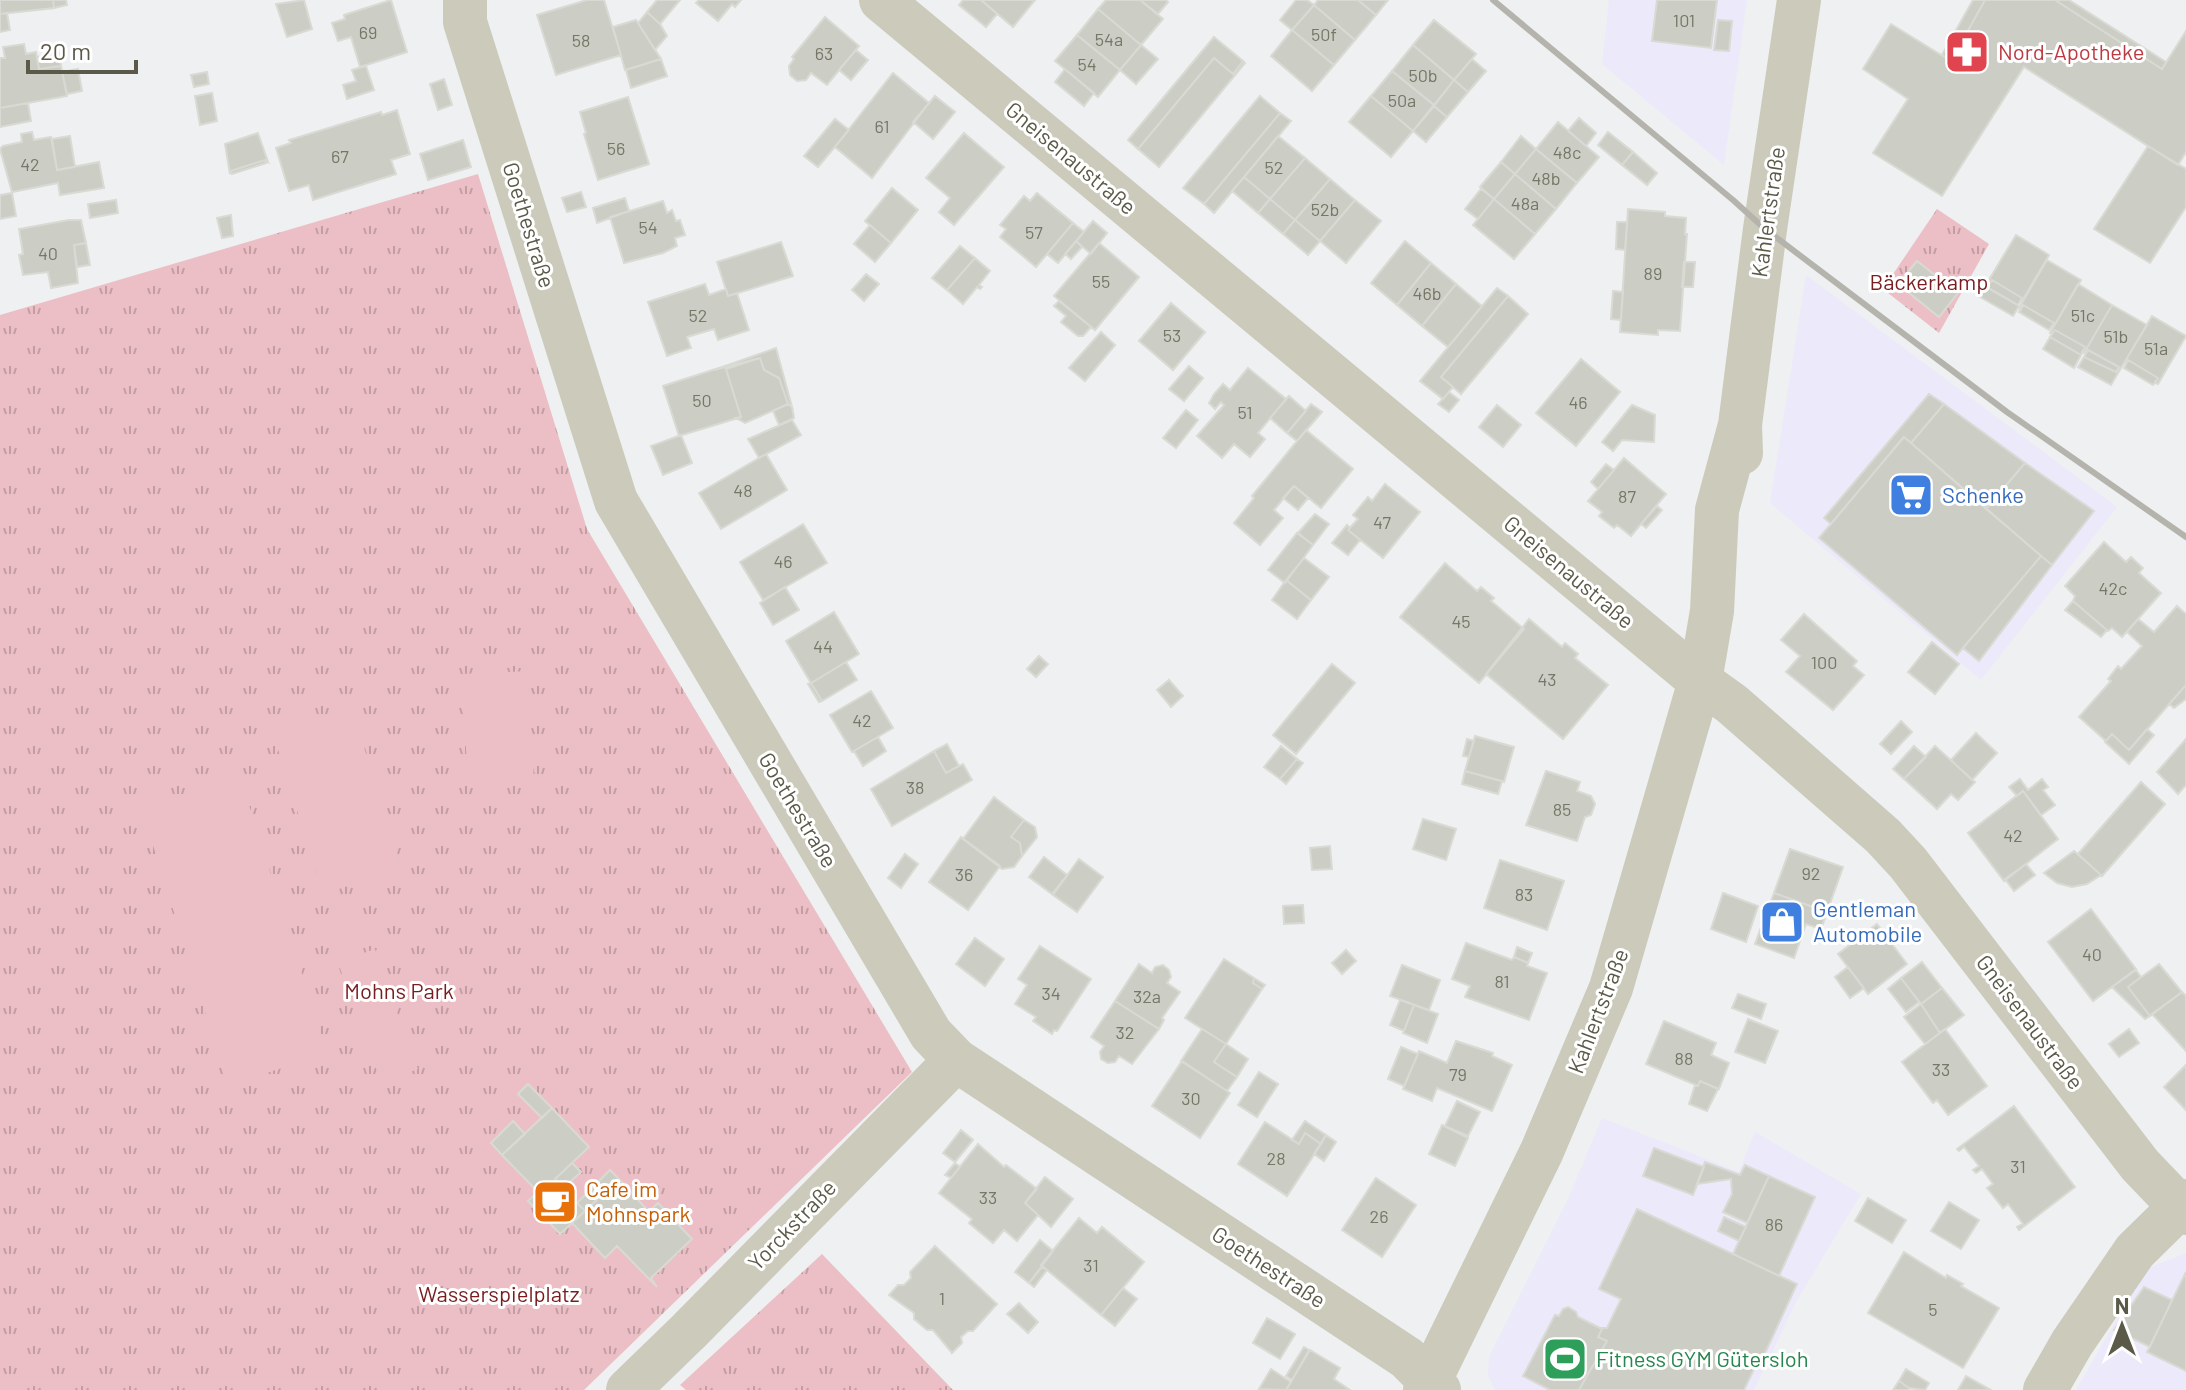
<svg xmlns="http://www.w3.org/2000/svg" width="2186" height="1390" viewBox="0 0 2186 1390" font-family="Barlow,sans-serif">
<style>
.commercial{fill:#ece9fb}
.park{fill:url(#park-tufts)}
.pitch{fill:#ecbfc6}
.building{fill:#cccec6;stroke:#d8dad3;stroke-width:2}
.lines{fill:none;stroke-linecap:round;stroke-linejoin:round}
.minor{stroke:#cbcabb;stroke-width:44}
.rail{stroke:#b4b4ad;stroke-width:6}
.labels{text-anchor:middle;stroke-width:6;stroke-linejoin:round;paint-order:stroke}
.number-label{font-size:18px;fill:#777768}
.health-label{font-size:22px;fill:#be3a42;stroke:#fff;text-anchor:start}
.street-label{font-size:22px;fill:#5b5a48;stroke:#fff}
.park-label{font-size:22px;fill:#781c1f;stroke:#fff}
.shop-label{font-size:22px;fill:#366cbe;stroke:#fff;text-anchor:start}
.food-label{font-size:22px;fill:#c56008;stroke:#fff;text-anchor:start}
.leisure-label{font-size:22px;fill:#27864d;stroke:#fff;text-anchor:start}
</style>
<defs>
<pattern id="park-tufts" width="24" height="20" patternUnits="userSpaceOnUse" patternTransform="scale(2)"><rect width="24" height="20" fill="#ecbfc6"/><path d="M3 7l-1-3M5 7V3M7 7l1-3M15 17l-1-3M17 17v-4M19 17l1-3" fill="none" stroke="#c29ea3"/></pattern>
</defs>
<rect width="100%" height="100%" fill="#eef0f1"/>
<!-- commercial -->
<path class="commercial" d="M1609,0H1747L1724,165L1602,64Z
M1806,275L2117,507L1981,680L1770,503Z
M1602,1118L1739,1172L1755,1132L1861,1194L1796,1302L1754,1390H1495L1488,1375L1489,1357L1568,1199Z
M2186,1253V1390H2076L2146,1269Z"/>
<!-- park -->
<path class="park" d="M478,174L587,529L912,1072L584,1390H0V315Z
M1937,209L1989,244L1939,333L1883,289Z
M822,1254L953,1390H686L680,1385Z"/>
<!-- pitch -->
<path class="pitch" d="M528,671L534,782L468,785L462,674Z
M352,709L402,869L323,894L273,733Z
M240,776L327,1054L228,1085L141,807Z
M361,906L373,942L337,954L325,919Z
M375,949L387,985L350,998L338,962Z
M390,992L402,1027L366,1040L353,1004Z
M405,1034L418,1069L381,1083L369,1047Z"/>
<!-- building -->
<path class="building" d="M0,0H53L54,8L0,14Z
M53,0H66L67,5L54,8Z
M304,0L312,29L287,37L276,4Z
M391,0L407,52L360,67L351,37L338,41L332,23L345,19L344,15Z
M587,0H604L621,55L556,75L537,15Z
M657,0H680L660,24L647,12Z
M699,0H741L735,7L732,4L718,21L696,3Z
M963,0H981L997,14L986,27L959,5Z
M981,0H1035L1013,27Z
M1106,0H1140L1163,19L1141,45L1098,9Z
M1140,0H1166L1168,2L1158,14Z
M1296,0H1307L1314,5L1292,30L1280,20Z
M1318,0H1358L1376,15L1355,40L1314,5Z
M1358,0H1388L1376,15Z
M1657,0H1717L1711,48L1652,41Z
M1973,0H1985L1951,61L1942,55Z
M1985,0H2055L2162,69L2186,31V152L2178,165L2024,67L1942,196L1873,153L1908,99L1863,69L1891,24L1951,61Z
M2055,0H2069L2166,62L2162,69Z
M1314,5L1355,40L1334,65L1292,30Z
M1098,9L1141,45L1120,70L1077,35Z
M647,12L660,24L667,36L655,50L638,23Z
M7,13L10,30L0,32V14Z
M825,17L859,46L827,85L811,73L806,80L797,81L790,75L789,66L794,59L792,57Z
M636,20L661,59L625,70L613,27Z
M1434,20L1476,54L1454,80L1413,45Z
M1718,20L1732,21L1729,51L1714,50Z
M1292,30L1334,65L1312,91L1271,56Z
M1077,35L1120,70L1098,97L1055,61Z
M1214,37L1243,61L1233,74L1214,58L1138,149L1128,140Z
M24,44L26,54L36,52L39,69L61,66L67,96L0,108V58H5L3,47Z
M1141,45L1158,59L1136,84L1120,70Z
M1413,45L1454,80L1434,105L1392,71Z
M856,50L868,60L851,80L839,70Z
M59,53L61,66L39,69L37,57Z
M1214,58L1233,74L1243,61L1245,63L1159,167L1138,149Z
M661,59L667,76L631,88L626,70Z
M1472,59L1486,71L1468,92L1454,80Z
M366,66L374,90L347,99L343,85L356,81L352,70Z
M78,69L82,91L67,94L62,72Z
M1065,69L1094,93L1084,106L1055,82Z
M1392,71L1434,105L1413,131L1371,96Z
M207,72L209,84L194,87L191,75Z
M893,73L929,103L872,178L835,147Z
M444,79L452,105L438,110L430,84Z
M1454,80L1468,92L1447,117L1434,106Z
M212,93L217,121L200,125L195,96Z
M935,96L955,112L933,139L913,122Z
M1260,96L1280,113L1204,204L1183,188Z
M1371,96L1413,131L1391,157L1349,122Z
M628,97L649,164L598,180L584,134L586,133L580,112Z
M28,103L31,121L0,127V108Z
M1434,106L1447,117L1426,142L1413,131Z
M397,110L410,154L391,160L396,174L313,200L309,185L289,191L276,148L291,143L289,140L381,112L382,115Z
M1280,113L1291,121L1214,213L1204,204Z
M1579,118L1596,133L1586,146L1568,131Z
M835,119L849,130L818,167L804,156Z
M1558,122L1599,157L1577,183L1536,149Z
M32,132L34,140L51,137L57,170L99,162L104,188L60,195L58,183L12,192L0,149L3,146L22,142L21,134Z
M1608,132L1633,152L1622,165L1598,145Z
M258,133L268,162L265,160L231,171L230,174L225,144Z
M964,133L1004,167L954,225L939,212L950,198L926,178Z
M70,136L75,167L57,170L52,139Z
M1278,136L1305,158L1270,199L1244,177Z
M1521,136L1536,149L1515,174L1501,162Z
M463,140L471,167L428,180L420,154Z
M2148,146L2186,169V207L2150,263L2094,229Z
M1536,149L1577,183L1556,209L1515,174Z
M1633,152L1657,173L1647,185L1622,165Z
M1305,158L1330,179L1295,220L1270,199Z
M265,160L266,163L232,174L231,171Z
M1501,162L1515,174L1494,199L1480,187Z
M1515,174L1556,209L1535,234L1494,199Z
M1244,177L1270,199L1258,213L1232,191Z
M1330,179L1355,200L1320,241L1295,220Z
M892,188L918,210L891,243L865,221Z
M1481,189L1494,199L1478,219L1465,209Z
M581,192L586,207L567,212L562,198Z
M12,193L16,216L0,219V195Z
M1037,193L1073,223L1036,267L1000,237L1006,229L1000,225L1024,196L1030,201Z
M625,198L629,211L597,223L593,208Z
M1270,199L1295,220L1283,234L1258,213Z
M1494,199L1535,234L1514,259L1473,225Z
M116,200L118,213L90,218L88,204Z
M1355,200L1381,221L1346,263L1320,241Z
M663,201L667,213L672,210L676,221L680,220L685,235L675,238L677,246L663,253L624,263L610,217Z
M1628,209L1665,212V216L1686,218L1685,234H1687L1680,331L1658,330V335L1620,332Z
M231,215L233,236L222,238L217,218Z
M69,220H81L86,243L74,245L78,283L51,288L48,272L23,275L19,255L23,254L19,229Z
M1295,220L1320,241L1308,255L1283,234Z
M1093,221L1107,233L1091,254L1076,241Z
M1617,222H1627L1625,250L1616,249Z
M1073,223L1084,232L1058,263L1047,254Z
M870,225L891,243L875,262L854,244Z
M2016,235L2049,255L2021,303L2022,298L1992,280L1989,284L1987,283Z
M1076,241L1082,247L1071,259L1065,254Z
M1405,241L1431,263L1397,305L1371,283Z
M781,242L793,276L728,296L717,262Z
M86,243L90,265L77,267L74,245Z
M1099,243L1139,277L1095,330L1054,296Z
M960,246L975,258L947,290L932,278Z
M975,258L990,271L979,285L982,287L980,289L977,287L963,304L947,290Z
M2047,260L2081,280L2053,328L2054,323L2023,305L2021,310L2019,308Z
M1917,261L1958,293L1939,317L1898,284Z
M1684,262H1695L1693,287H1682Z
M1431,263L1456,284L1422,326L1397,305Z
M866,274L879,284L864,301L852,290Z
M1992,280L2022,298L2018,305L1987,287Z
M705,284L709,295L726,289L728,296L737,293L749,330L718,340L714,329L687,337L691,348L667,356L648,302Z
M1456,284L1482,306L1448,347L1422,326Z
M2078,284L2112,305L2084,353L2082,352L2085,347L2055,330L2052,334L2050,333Z
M1986,287L2019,306L2013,316L1980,297Z
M1497,288L1508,296L1441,377L1453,387L1443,399L1420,381Z
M1613,291L1623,292L1621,320L1611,319Z
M1508,296L1528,314L1461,394L1441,377Z
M1059,301L1091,327L1083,336H1078L1061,322L1066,316L1054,306Z
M1171,303L1205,332L1173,370L1139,341Z
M2023,305L2054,323L2049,330L2019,312Z
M2112,305L2147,325L2118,373L2116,372L2119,367L2088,350L2084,353Z
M2152,316L2186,336L2158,384L2155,383L2158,378L2128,360L2124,363Z
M2055,330L2085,347L2081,355L2050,337Z
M1101,332L1115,345L1085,381L1069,368Z
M2050,337L2081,355L2074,368L2043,349Z
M776,348L792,407L788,404L779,378L764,370L760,358L714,370Z
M2088,350L2119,367L2116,372L2084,357Z
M2084,357L2118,373L2111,385L2078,367Z
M760,358L764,370L779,378L788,404L745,423L736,418L741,417L726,369Z
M1581,359L1620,392L1576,446L1536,413Z
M2128,360L2158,378L2153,385L2124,368Z
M725,366L741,417L679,436L663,386Z
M1189,366L1203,378L1184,401L1169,389Z
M1248,368L1286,399L1258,433L1265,439L1250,457L1234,444L1222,458L1197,436L1224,405L1221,402L1215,409L1209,403L1214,394L1223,384L1230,390Z
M1449,392L1459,400L1449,412L1438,404Z
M1929,394L1944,404L1911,443L1904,437L1902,439L1831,524L1824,518Z
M1289,396L1306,411L1287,433L1270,418Z
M788,404L792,407L794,418L779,425L773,411Z
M1311,404L1322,412L1297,441L1287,433Z
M1944,404L2025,463L1986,509L1911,443Z
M1497,405L1521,425L1503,447L1479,427Z
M1632,405L1655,415L1654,442L1622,440L1613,451L1602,442Z
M1186,410L1198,420L1176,448L1163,438Z
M792,420L801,435L759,458L748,439Z
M1306,430L1353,469L1321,508L1294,486L1274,510L1283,518L1260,545L1234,523L1254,498L1252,496Z
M681,435L692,463L663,475L651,446Z
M1904,437L2041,556L1957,655L1819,538Z
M766,454L787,490L721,529L699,493Z
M1624,458L1666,494L1631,536L1617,525L1614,528L1599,516L1602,512L1588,501Z
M2025,463L2094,511L2052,565L1986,509Z
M1606,464L1614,470L1598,489L1591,482Z
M1385,484L1420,512L1383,558L1348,530L1358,519L1353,515L1368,497L1372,501Z
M1294,486L1308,498L1298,510L1283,498Z
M1657,506L1662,510L1646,528L1641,524Z
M1315,514L1329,524L1313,545L1298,533Z
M803,524L827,563L763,600L740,562Z
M1347,525L1350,528L1348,530L1360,540L1348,555L1332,543Z
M1297,533L1313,545L1285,583L1268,570Z
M2104,542L2126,562L2131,557L2143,568L2139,573L2161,593L2122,637L2112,628L2108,631L2073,601L2075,596L2065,586Z
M2041,556L2052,565L1979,661L1963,648Z
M1304,558L1329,577L1311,600L1286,580Z
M1445,563L1477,591L1481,587L1494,598L1491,601L1524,629L1479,683L1400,617Z
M1286,580L1311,600L1297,619L1272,600Z
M785,587L799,610L773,625L760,603Z
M2073,601L2107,630L2101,637L2065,610Z
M2177,606L2186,614V685L2129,750L2112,734L2106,741L2079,717L2111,681L2108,679L2118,666L2121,669L2142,646L2127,632L2138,619L2154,632Z
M834,612L859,654L811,683L786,641Z
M1804,614L1857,661L1853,666L1864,675L1833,710L1786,672L1800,656L1781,640Z
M1529,619L1562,647L1565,643L1578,654L1575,658L1608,685L1563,739L1486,674Z
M1932,642L1959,664L1935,694L1908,672Z
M1039,656L1048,664L1036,677L1027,669Z
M846,662L857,680L822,701L811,683Z
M1332,664L1355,683L1296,754L1273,735Z
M1169,680L1183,696L1171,707L1157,690Z
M811,683L822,701L819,702L808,684Z
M2186,685V699L2174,708L2169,704Z
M871,691L893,728L852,752L830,715Z
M1901,721L1912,732L1891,754L1880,744Z
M2147,729L2154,735L2129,764L2105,742L2112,734L2129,750Z
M1976,733L1997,753L1972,780L1951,760Z
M1475,736L1514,747L1504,782L1465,771Z
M878,737L886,751L863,766L854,751Z
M1467,739L1474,741L1469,757L1463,756Z
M2186,739V785L2178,794L2157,772Z
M947,744L959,766L946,773L934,751Z
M1281,746L1297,759L1280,779L1264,767Z
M1914,746L1926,757L1904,779L1893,769Z
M1935,746L1975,782L1958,800L1951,794L1937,809L1904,779Z
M934,751L946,773L963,764L972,780L892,826L871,789Z
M1297,759L1303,763L1286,784L1280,779Z
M1465,771L1502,781L1498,794L1462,784Z
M1546,771L1580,782L1577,791L1591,796L1595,804L1591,815L1585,817L1577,841L1526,825Z
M2020,779L2028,790L2042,779L2048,787L2043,790L2055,805L2041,815L2023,791L2017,796L2009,787Z
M2141,782L2165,804L2102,876L2078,854Z
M2023,791L2058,839L2004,881L1968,833Z
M994,797L1024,820L1011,837L1020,843L1022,856L1014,867L1002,869L963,839Z
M1423,819L1456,829L1446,860L1413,849Z
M1024,820L1035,827L1037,837L1022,856L1020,843L1011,837Z
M961,837L1000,866L968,910L929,882Z
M1330,846L1332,869L1312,870L1310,848Z
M1790,849L1843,867L1827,912L1774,893Z
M2074,851L2101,875L2087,884L2072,887L2057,883L2044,873Z
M905,854L918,864L901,888L888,878Z
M1044,857L1067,875L1052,894L1029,877Z
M1079,859L1103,877L1077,912L1053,895Z
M1500,860L1564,881L1547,930L1484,908Z
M2026,864L2035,875L2014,891L2005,879Z
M1723,893L1758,906L1746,942L1711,929Z
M1774,893L1827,912L1821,929L1806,924L1794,958L1755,944Z
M1303,905L1304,923L1284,924L1283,906Z
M2091,909L2136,969L2093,1001L2048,942Z
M1877,924L1907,964L1868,994L1838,954Z
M975,938L1004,959L985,986L956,964Z
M1466,943L1512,960L1514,957L1528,963L1527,966L1547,973L1529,1020L1465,997L1470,986L1452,979Z
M1040,946L1091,979L1057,1031L1054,1030L1052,1034L1033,1021L1036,1017L1015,1004L1027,985L1018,979Z
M1517,947L1532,953L1528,963L1514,957Z
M1346,950L1356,961L1342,974L1332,963Z
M1224,959L1254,978L1253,983L1262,989L1226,1044L1185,1018Z
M1922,962L1942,988L1921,1004L1901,978Z
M1139,964L1152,973L1155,967L1163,965L1169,970L1171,977L1167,983L1180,992L1162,1018L1164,1020L1159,1029L1115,1001Z
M2159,964L2182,992L2150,1016L2128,987Z
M1402,965L1440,980L1429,1010L1390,996Z
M1848,967L1864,988L1850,998L1835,977Z
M2136,970L2141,977L2128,987L2150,1016L2145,1019L2112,987Z
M1254,978L1265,985L1262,989L1253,983Z
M1901,978L1919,1002L1906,1012L1888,989Z
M1942,988L1964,1015L1940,1033L1921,1004Z
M2182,992L2186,996V1051L2152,1014Z
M1738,994L1766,1004L1761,1019L1732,1008Z
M1400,1000L1414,1005L1404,1031L1390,1025Z
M1115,1001L1159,1029L1132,1064L1119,1056L1115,1062L1108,1063L1101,1059L1100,1052L1104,1046L1091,1037Z
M1921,1004L1940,1033L1925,1044L1904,1017Z
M1414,1005L1438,1014L1427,1043L1403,1033Z
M1748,1019L1778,1031L1765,1063L1735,1052Z
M1664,1021L1716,1043L1711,1055L1729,1063L1719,1089L1700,1081L1698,1086L1646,1064Z
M1202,1029L1226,1044L1214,1062L1237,1077L1227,1091L1181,1061Z
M1945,1029L1987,1086L1948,1115L1937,1100L1933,1103L1902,1062Z
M2129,1029L2139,1043L2119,1057L2109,1044Z
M1456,1041L1493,1053L1492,1056L1512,1065L1492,1111L1437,1088L1432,1101L1403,1089L1419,1051L1447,1063Z
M1226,1044L1248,1059L1237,1077L1214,1062Z
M1401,1047L1418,1054L1404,1086L1388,1079Z
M1182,1061L1230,1093L1200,1138L1152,1106Z
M2186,1065V1110L2164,1087Z
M1259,1072L1278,1084L1257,1117L1238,1105Z
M1700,1081L1718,1089L1707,1111L1689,1104L1695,1085L1698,1086Z
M528,1084L552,1108L542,1118L518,1094Z
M1457,1101L1480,1112L1468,1136L1445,1126Z
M2014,1106L2075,1187L2019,1230L2017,1227L2023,1224L2008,1204L2003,1208L1987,1188L1993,1184L1982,1169L1976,1173L1973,1170L1979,1166L1964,1147L1959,1151L1957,1149Z
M552,1108L589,1147L555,1179L570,1196L546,1219L528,1201L538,1192L502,1155Z
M513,1121L525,1134L502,1155L491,1143Z
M1305,1121L1326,1135L1321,1144L1305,1133L1299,1144L1292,1140Z
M1265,1122L1299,1144L1305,1133L1321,1144L1287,1196L1238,1164Z
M1442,1125L1468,1138L1455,1166L1429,1154Z
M961,1130L973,1140L955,1162L943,1153Z
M1326,1135L1336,1142L1324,1161L1314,1154Z
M978,1144L1004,1167L1006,1165L1037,1189L1025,1203L1038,1215L1017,1241L1004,1230L993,1243L969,1223L972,1219L939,1193Z
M1654,1148L1704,1167L1693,1195L1643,1176Z
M1705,1162L1740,1175L1745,1165L1769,1176L1747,1223L1723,1212L1732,1194L1731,1179L1697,1184Z
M572,1163L581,1172L563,1188L555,1179Z
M955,1163L960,1167L951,1178L945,1175Z
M610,1170L619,1179L585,1211L577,1203Z
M1769,1176L1815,1197L1779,1276L1733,1254Z
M1045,1177L1073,1199L1051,1227L1025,1203Z
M1376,1178L1416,1205L1382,1257L1342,1230Z
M619,1179L649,1212L658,1203L692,1239L651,1278L657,1287L617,1246L605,1258L572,1223Z
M570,1196L585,1211L560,1234L546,1219Z
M1868,1198L1906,1220L1892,1243L1855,1221Z
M1949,1202L1979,1220L1961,1249L1931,1231Z
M1637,1209L1797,1284L1760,1364L1757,1363L1744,1390H1579L1607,1341L1598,1337L1602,1329L1600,1328H1607L1621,1299L1599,1289Z
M1724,1217L1746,1227L1739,1241L1718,1231Z
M1079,1218L1097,1233L1102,1227L1144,1262L1101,1315L1041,1265Z
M1040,1240L1053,1251L1029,1283L1015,1272Z
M935,1246L997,1304L973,1331H968L961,1337L962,1343L952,1353L933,1330H927L914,1319V1313L889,1295L898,1285H904L911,1278L910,1272Z
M1904,1252L1946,1278L1947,1275L1963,1284L1961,1286L1999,1308L1963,1368L1868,1313Z
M1042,1267L1047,1270L1034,1287L1029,1283Z
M2186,1272V1371L2147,1352Z
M2144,1287L2172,1300L2150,1347L2114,1330Z
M1123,1288L1137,1299L1115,1326L1101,1315Z
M1019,1303L1038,1322L1028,1333L1007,1314Z
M1568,1307L1576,1312L1578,1317L1602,1329L1598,1337L1607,1341L1579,1390H1550L1523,1376L1555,1315L1559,1316L1563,1309Z
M1267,1318L1295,1334L1280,1359L1253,1343Z
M1304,1347L1309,1350L1292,1380L1286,1376Z
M1310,1350L1340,1368L1334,1379L1350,1390H1286Z
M1271,1369L1291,1382L1286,1390L1259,1389Z
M1906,1369L1929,1383L1925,1390L1909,1388L1899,1381Z
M1966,1376L1991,1390H1958Z
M1899,1381L1909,1388L1908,1390H1893Z"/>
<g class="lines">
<!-- minor -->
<path class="minor" d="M465,0V22L616,501L931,1034L956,1060L1407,1358L1439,1390
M881,0L1700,681L1732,704L1883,836L1908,863L2140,1165L2186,1213
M1741,453L1740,425L1765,229L1799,0
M628,1390L689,1331L956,1060
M1425,1390L1542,1151L1611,988L1700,681L1712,611L1717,510L1740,425
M2045,1390L2072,1343L2135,1251L2186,1201"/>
<!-- rail -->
<path class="rail" d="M1493,0L1733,200L1765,229L2007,412L2186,537"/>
</g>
<!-- icons -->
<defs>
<g id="pharmacy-square" transform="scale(2.3)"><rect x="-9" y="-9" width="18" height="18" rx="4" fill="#e0444e" stroke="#fff"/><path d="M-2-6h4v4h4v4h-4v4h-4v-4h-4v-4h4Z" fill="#fff"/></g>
<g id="supermarket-square" transform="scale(2.3)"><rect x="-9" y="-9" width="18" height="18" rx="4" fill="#3f7fe0" stroke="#fff"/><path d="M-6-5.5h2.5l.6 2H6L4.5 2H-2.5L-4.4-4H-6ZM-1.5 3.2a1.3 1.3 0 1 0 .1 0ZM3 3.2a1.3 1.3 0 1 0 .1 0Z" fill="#fff"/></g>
<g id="shop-square" transform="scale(2.3)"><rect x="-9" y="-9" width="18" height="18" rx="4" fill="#3f7fe0" stroke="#fff"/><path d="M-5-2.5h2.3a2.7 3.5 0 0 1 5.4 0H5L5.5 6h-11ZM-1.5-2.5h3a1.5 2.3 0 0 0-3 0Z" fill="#fff"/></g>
<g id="cafe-square" transform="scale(2.3)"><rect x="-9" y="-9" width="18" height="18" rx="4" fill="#e8710a" stroke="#fff"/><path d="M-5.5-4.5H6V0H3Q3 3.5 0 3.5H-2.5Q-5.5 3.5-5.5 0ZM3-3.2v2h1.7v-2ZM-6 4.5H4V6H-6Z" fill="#fff"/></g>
<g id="stadium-square" transform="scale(2.3)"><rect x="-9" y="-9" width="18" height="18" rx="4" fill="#2e9e5b" stroke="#fff"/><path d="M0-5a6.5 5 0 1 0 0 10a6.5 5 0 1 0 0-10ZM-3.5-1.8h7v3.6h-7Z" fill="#fff"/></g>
</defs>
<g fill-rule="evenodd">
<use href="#pharmacy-square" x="1967" y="52"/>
<use href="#supermarket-square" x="1911" y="495"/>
<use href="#shop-square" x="1782" y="922"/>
<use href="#cafe-square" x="555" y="1202"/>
<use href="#stadium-square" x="1565" y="1359"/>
</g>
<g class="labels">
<!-- number labels -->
<g class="number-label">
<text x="1684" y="27">101</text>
<text x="368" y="39">69</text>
<text x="1324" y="41">50f</text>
<text x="1109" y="46">54a</text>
<text x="581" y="47">58</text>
<text x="824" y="60">63</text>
<text x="1087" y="71">54</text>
<text x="1423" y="82">50b</text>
<text x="1402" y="107">50a</text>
<text x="882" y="133">61</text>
<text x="616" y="155">56</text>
<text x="1567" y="159">48c</text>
<text x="340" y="163">67</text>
<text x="30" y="171">42</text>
<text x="1274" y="174">52</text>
<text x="1546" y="185">48b</text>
<text x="1525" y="210">48a</text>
<text x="1325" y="216">52b</text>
<text x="648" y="234">54</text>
<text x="1034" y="239">57</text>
<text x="48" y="260">40</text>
<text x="1653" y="280">89</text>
<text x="1101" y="288">55</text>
<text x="1427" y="300">46b</text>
<text x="698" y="322">52</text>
<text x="2083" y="322">51c</text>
<text x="1172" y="342">53</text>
<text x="2116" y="343">51b</text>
<text x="2156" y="355">51a</text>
<text x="702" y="407">50</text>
<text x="1578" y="409">46</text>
<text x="1245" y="419">51</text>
<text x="743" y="497">48</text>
<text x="1627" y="503">87</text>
<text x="1382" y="529">47</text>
<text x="783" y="568">46</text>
<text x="2113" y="595">42c</text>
<text x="1461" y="628">45</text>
<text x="823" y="653">44</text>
<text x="1824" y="669">100</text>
<text x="1547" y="686">43</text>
<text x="862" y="727">42</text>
<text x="915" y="794">38</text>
<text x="1562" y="816">85</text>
<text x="2013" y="842">42</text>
<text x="1811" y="880">92</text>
<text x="964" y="881">36</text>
<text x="1524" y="901">83</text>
<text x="2092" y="961">40</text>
<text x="1502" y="988">81</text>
<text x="1051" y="1000">34</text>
<text x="1147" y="1003">32a</text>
<text x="1125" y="1039">32</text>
<text x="1684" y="1065">88</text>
<text x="1941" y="1076">33</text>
<text x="1458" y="1081">79</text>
<text x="1191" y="1105">30</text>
<text x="1276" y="1165">28</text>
<text x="2018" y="1173">31</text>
<text x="988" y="1204">33</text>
<text x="1379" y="1223">26</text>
<text x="1774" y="1231">86</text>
<text x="1091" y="1272">31</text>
<text x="942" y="1305">1</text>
<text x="1933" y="1316">5</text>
</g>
<!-- health labels -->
<g class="health-label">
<text x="1998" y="60">Nord-Apotheke</text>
</g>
<!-- street labels -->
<g class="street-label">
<text transform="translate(1071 158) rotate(40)" y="8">Gneisenaustraße</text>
<text transform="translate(1768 212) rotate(-82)" y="8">Kahlertstraße</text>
<text transform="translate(529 225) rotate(73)" y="8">Goethestraße</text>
<text transform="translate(1569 572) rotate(40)" y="8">Gneisenaustraße</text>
<text transform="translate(798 810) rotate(59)" y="8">Goethestraße</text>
<text transform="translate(1598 1011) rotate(-69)" y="8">Kahlertstraße</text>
<text transform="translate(2030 1022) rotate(53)" y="8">Gneisenaustraße</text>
<text transform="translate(792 1225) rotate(-46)" y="8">Yorckstraße</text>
<text transform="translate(1269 1267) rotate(33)" y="8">Goethestraße</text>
</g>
<!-- park labels -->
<g class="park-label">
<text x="1929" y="290">Bäckerkamp</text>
<text x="399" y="999">Mohns Park</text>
<text x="499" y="1302">Wasserspielplatz</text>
</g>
<!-- shop labels -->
<g class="shop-label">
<text x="1942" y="503">Schenke</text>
<text x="1813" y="917">Gentleman<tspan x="1813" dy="25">Automobile</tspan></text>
</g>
<!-- food labels -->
<g class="food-label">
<text x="586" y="1197">Cafe im<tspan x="586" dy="25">Mohnspark</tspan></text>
</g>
<!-- leisure labels -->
<g class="leisure-label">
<text x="1596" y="1367">Fitness GYM Gütersloh</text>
</g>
</g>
<!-- north arrow -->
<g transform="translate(2122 1326)" stroke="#ffffff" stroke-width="6" paint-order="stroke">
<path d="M0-6L14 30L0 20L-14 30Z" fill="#5b5a48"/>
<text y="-12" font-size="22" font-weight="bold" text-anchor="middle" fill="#5b5a48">N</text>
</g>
<!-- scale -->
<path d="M28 60v12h108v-12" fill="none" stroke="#5b5a48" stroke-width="4"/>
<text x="40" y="60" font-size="24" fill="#5b5a48" stroke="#ffffff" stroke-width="6" paint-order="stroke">20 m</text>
</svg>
